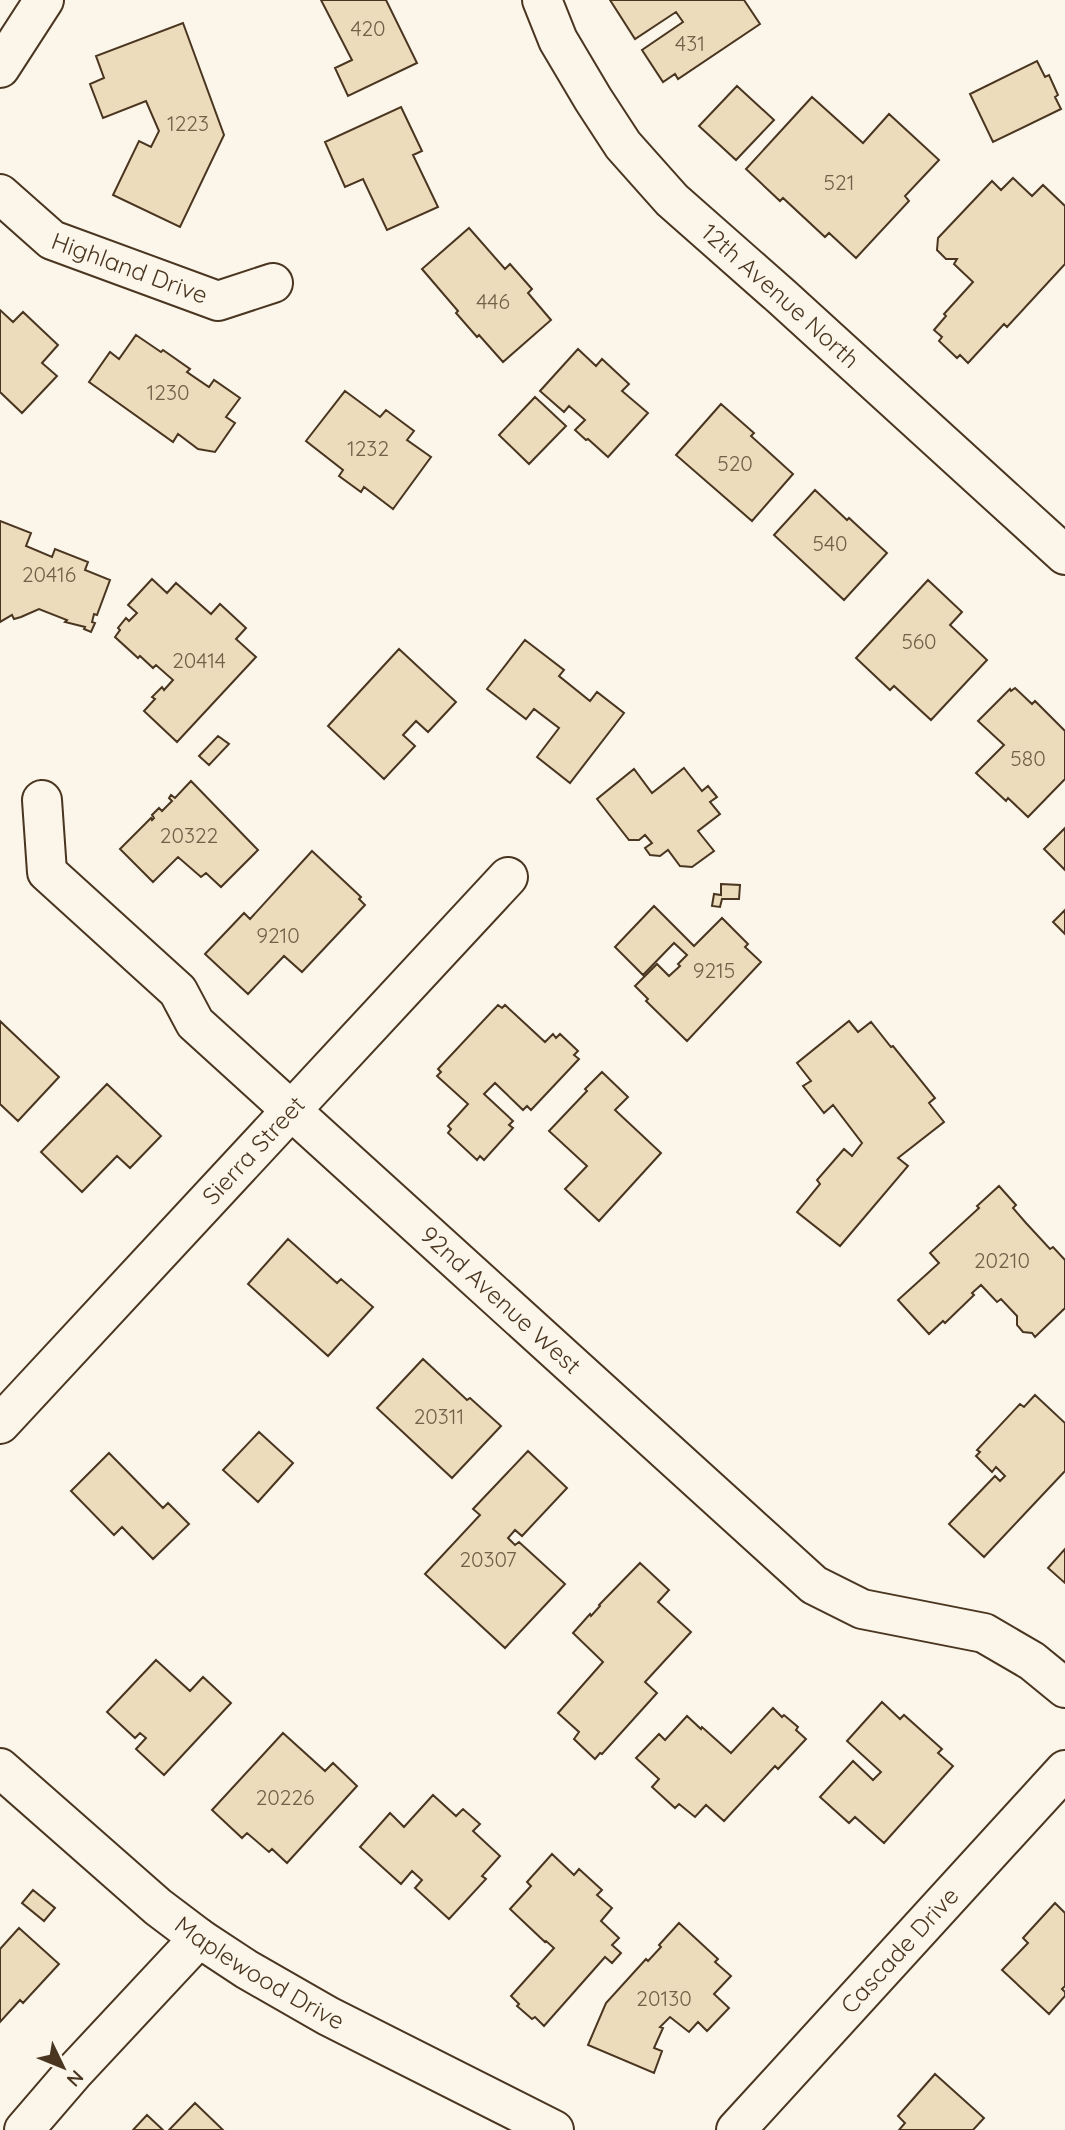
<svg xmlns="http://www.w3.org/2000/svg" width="1065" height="2130" viewBox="0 0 1065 2130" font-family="Quicksand,sans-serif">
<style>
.building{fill:#ecdcbc;stroke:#4a3520;stroke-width:2}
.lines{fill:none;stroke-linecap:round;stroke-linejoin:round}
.minor-casing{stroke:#4a3520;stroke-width:42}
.minor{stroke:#fbf6e9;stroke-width:38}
.labels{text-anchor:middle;stroke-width:5;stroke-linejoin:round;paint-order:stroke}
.number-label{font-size:21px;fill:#725f47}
.street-label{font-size:24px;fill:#4a3520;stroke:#fbf6e9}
</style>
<rect width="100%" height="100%" fill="#fbf6e9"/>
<!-- building -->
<path class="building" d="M321,0H386L417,63L348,96L335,68L352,60Z
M610,0H744L760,24L678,79L675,74L663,82L642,50L683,22L676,12L635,39Z
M183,23L224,135L180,227L113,195L139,141L151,147L159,131L146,101L103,118L90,84L104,78L96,56Z
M1037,61L1045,77L1049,75L1058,95L1055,97L1061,109L993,142L970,94Z
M737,86L774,120L736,160L699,126Z
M812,97L863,143L889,114L939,160L905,196L909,201L856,258L829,233L825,237L783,198L780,201L746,169Z
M401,107L422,151L413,155L438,207L387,230L363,179L345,187L325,142Z
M1013,178L1032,196L1043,185L1065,206V264L1007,327L1004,324L968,363L960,355L957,358L939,341L942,337L934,330L946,316L944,314L973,282L954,264L957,259H946L937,250L938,238L992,181L1001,190Z
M469,228L505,269L510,264L532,289L528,293L551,320L503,362L479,335L477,337L456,313L458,311L422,269Z
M0,310L13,322L23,312L58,345L42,363L57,376L22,413L0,392Z
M136,335L161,352L163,350L190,369L187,372L209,387L214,380L240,398L226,417L235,423L215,452L198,449L178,434L173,442L89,382L110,352L119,359Z
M578,349L596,366L602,359L629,384L622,391L648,413L608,457L588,439L586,440L575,430L585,420L569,406L564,412L540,391Z
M345,391L380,417L386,410L414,431L407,440L431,457L393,509L364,487L361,492L339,476L343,470L306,441Z
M535,397L566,426L529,464L499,435Z
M721,404L754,433L751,436L793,474L752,521L676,455Z
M815,490L847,520L849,518L887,553L844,600L774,535Z
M0,521L31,533L26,546L52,557L55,549L88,562L85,570L110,580L97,615L94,614L92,622L95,623L91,632L84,629L85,627L65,622L67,620L39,609L21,617L14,619L12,615L0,622Z
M152,579L167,593L176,583L211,614L220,604L246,628L236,639L256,657L177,742L144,711L155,699L152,697L162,687L164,690L173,680L156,665L153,668L140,656L138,658L115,637L120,630L118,628L126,618L129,621L137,613L128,605Z
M928,580L962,612L950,625L987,660L931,720L894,686L890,690L856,658Z
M525,640L564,670L559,676L590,701L597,692L624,713L570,783L537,757L559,728L534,709L526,719L487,689Z
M399,649L456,702L428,732L416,721L403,735L415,746L384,779L328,726Z
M1015,688L1032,704L1035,701L1065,731V779L1028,817L1008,798L1006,801L976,773L1004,745L978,721L1010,689L1011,691Z
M218,736L229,744L209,765L199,756Z
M684,768L702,791L708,786L717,797L710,802L720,814L698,831L714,851L692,867L680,866L668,850L660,856L650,855L645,848L652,843L645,835L639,840H629L597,799L634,769L652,793Z
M191,781L258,850L221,887L206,873L201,877L178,857L153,882L120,849L151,818L152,820L154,818L152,815L159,808L162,811L172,801L169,798L171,795L175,798Z
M1065,828V870L1044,849Z
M312,851L361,897L359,899L365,905L302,972L284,956L248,994L205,954L244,913L250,919Z
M721,884L740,885L739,899H722L720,907L712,906L714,894L721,895Z
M654,906L694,946L722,918L748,944L745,947L761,962L687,1041L646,1001L648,999L635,986L657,964L669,976L680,966L678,964L687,955L674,943L643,975L615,947Z
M1065,910V934L1053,922Z
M498,1005L502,1008L505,1005L545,1042L553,1034L556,1038L560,1034L578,1051L574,1055L579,1059L531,1110L527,1106L523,1110L495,1083L484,1094L513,1121L509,1125L513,1128L484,1160L480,1156L477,1160L448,1133L451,1129L448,1126L468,1104L437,1076L441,1072L438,1069Z
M0,1021L59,1077L18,1121L0,1104Z
M849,1021L858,1032L871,1022L891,1047L893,1046L935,1098L929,1103L944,1122L898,1158L908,1166L840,1246L797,1212L820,1184L817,1180L844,1149L852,1156L862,1143L833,1105L824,1113L803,1086L811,1081L797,1063Z
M602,1072L628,1097L615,1110L661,1153L599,1221L565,1189L587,1166L549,1131L587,1091L585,1089Z
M107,1084L161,1136L130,1168L117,1156L82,1192L41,1152Z
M999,1186L1016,1205L1013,1208L1026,1223L1050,1249L1053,1247L1065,1260V1308L1035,1337L1032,1333L1023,1332L1017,1325V1316L1001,1299L997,1302L981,1285L972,1293L974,1295L945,1323L943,1321L929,1334L898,1300L939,1263L930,1253L979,1208L977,1206Z
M288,1239L337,1283L341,1279L373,1307L328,1356L248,1284Z
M423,1359L467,1400L470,1398L501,1426L452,1478L377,1408Z
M1035,1395L1065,1423V1471L984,1557L949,1524L995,1476L1000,1481L1005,1476L996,1467L992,1472L976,1456L980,1452L977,1450L1020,1404L1024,1407Z
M259,1432L293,1463L258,1502L223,1470Z
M528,1451L567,1488L522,1536L515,1530L508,1538L515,1545L519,1542L565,1584L505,1648L425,1574L480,1515L473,1509Z
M109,1453L163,1508L168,1503L189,1524L153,1559L122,1527L114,1535L71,1491Z
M1065,1549V1583L1048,1568Z
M640,1563L669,1590L658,1602L691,1632L645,1682L657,1693L602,1754L600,1753L595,1759L574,1739L579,1732L558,1713L603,1662L573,1633L590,1614L591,1616L600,1606L599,1605Z
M156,1660L190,1691L203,1677L231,1703L164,1775L136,1749L146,1738L140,1733L135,1738L107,1712Z
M882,1702L900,1719L904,1715L942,1749L938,1753L953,1766L884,1843L855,1817L849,1823L820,1797L853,1761L873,1780L881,1772L847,1741Z
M773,1708L782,1717L784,1715L798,1727L796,1730L806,1739L778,1769L775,1766L724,1821L706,1805L695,1817L679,1804L675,1808L652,1787L659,1779L636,1758L659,1734L665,1740L687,1716L701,1729L702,1727L731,1753Z
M283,1733L325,1771L333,1763L357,1786L287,1863L272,1849L269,1852L247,1833L242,1838L212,1810Z
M433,1795L456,1816L463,1809L480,1824L473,1831L500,1856L482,1876L486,1879L449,1919L415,1888L422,1880L412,1871L401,1884L360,1847L390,1813L404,1827Z
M552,1854L574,1875L579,1869L602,1890L597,1895L612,1908L601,1921L619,1938L612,1945L621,1953L612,1963L605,1957L544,2026L535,2017L532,2019L517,2006L519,2004L511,1996L554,1948L546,1941L545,1942L510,1909L531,1886L527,1882Z
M33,1890L55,1908L44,1921L22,1903Z
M1055,1903L1065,1913V1986L1062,1989L1065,1992V1996L1049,2014L1002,1970L1028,1943L1023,1938Z
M679,1923L718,1959L715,1962L731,1976L714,1994L729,2008L707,2031L698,2022L689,2032L670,2017L660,2027L663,2028L654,2048L662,2051L654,2073L588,2045L606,2003L646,1959L648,1961L661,1947L659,1945Z
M19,1928L59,1964L23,2003L20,2000L0,2022V1949Z
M935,2074L984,2118L973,2130H899L905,2123L898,2116Z
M195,2103L223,2130H169Z
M147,2115L163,2130H133Z"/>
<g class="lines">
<!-- minor casing -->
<g class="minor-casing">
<g id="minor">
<path id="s1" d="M542,0L558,40L593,99L623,145L672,200L782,297L1065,555"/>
<path d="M0,68L44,0"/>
<path id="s2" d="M0,194L52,240L218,301L273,283"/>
<path id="s3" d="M42,800L47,872L178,991L195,1023L814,1585L862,1609L984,1633L1032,1661L1065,1688"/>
<path id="s4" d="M0,1424L508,877"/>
<path id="s5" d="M0,1768L158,1907L199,1938L246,1969L328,2016L554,2130"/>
<path d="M24,2130L73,2073L199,1938"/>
<path id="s6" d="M736,2130L1065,1770"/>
</g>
</g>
<!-- minor -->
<use href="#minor" class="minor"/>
</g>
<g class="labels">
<!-- number labels -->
<g class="number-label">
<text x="368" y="36">420</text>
<text x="690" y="51">431</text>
<text x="188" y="131">1223</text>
<text x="839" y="190">521</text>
<text x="493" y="309">446</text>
<text x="168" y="400">1230</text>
<text x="368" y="456">1232</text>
<text x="735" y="471">520</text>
<text x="830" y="551">540</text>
<text x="49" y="582">20416</text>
<text x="919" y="649">560</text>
<text x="199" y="668">20414</text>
<text x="1028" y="766">580</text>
<text x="189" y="843">20322</text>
<text x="278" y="943">9210</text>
<text x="714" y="978">9215</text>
<text x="1002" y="1268">20210</text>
<text x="439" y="1424">20311</text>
<text x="488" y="1567">20307</text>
<text x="285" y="1805">20226</text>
<text x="664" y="2006">20130</text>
</g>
<!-- street labels -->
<g class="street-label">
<text dy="8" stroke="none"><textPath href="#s2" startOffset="152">Highland Drive</textPath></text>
<text dy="8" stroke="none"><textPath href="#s1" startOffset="385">12th Avenue North</textPath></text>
<text dy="8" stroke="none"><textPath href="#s4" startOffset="373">Sierra Street</textPath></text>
<text dy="8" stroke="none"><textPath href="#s3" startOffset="698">92nd Avenue West</textPath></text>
<text dy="8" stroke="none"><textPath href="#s6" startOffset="243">Cascade Drive</textPath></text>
<text dy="8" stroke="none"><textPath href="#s5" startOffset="332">Maplewood Drive</textPath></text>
</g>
</g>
<!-- north arrow -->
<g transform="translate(63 2067) rotate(133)" stroke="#fbf6e9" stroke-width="5" paint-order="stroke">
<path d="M0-5L12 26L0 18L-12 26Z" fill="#4a3520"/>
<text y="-10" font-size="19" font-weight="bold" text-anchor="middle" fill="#4a3520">N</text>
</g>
</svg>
